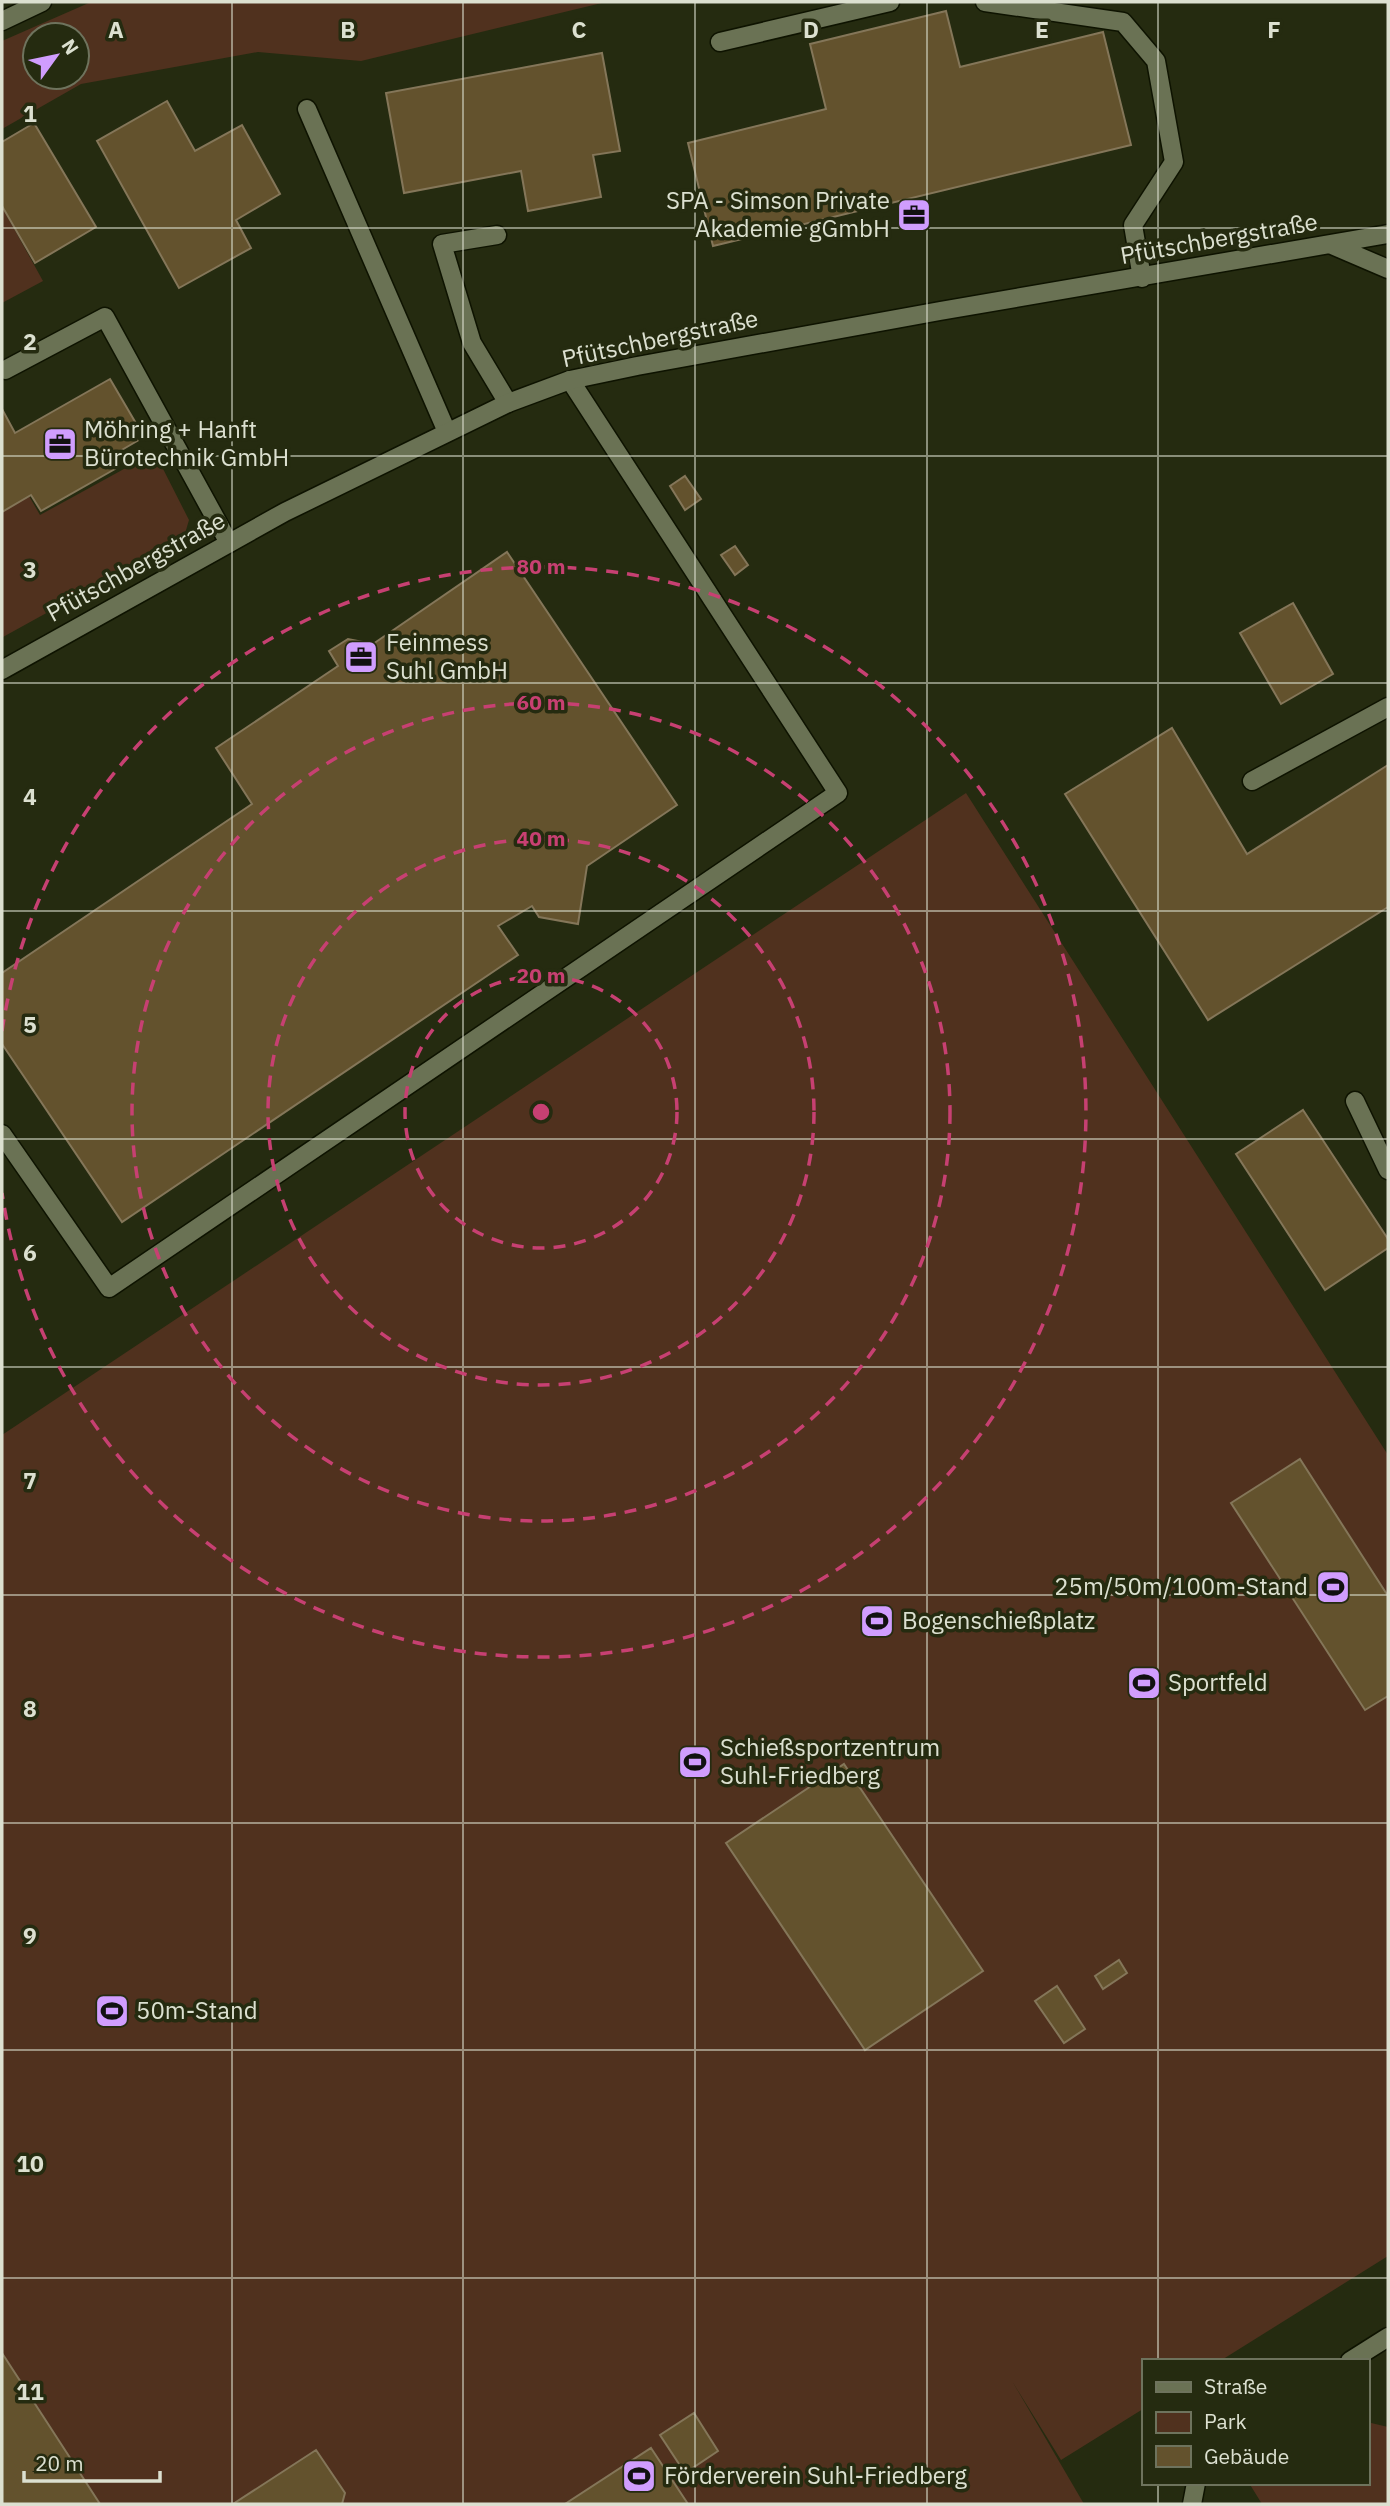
<svg xmlns="http://www.w3.org/2000/svg" width="1390" height="2506" viewBox="0 0 1390 2506" font-family="'IBM Plex Sans',sans-serif">
<style>
.green{fill:#50311e;fill-rule:evenodd}
.building{fill:#63522d;stroke:#847659;stroke-width:2}
.lines{fill:none;stroke-linecap:round;stroke-linejoin:round}
.service-casing{stroke:#0e1300;stroke-width:21}
.minor-casing{stroke:#0e1300;stroke-width:21}
.service{stroke:#6a7254;stroke-width:18}
.minor{stroke:#6a7254;stroke-width:18}
.grid{fill:none;stroke:#dce0d0;stroke-width:2;stroke-opacity:0.55}
.ring{fill:none;stroke:#c74072;stroke-width:3.5;stroke-dasharray:12 9}
.labels{text-anchor:middle;stroke-width:7;stroke-linejoin:round;paint-order:stroke}
.poi-label{font-size:24px;fill:#dce0d0;stroke:#252b10;text-anchor:start}
.street-label{font-size:24px;fill:#dce0d0;stroke:#252b10}
.grid-label{font-size:23px;text-anchor:middle;font-weight:bold;fill:#dce0d0;stroke:#252b10;stroke-width:7;stroke-linejoin:round;paint-order:stroke}
.centre{fill:#c74072;stroke:#252b10;stroke-width:3.5}
.ring-label{font-size:21px;text-anchor:middle;font-weight:bold;fill:#c74072;stroke:#252b10;stroke-width:7;stroke-linejoin:round;paint-order:stroke}
</style>
<rect width="100%" height="100%" fill="#252b10"/>
<!-- green -->
<path class="green" d="M91,2H606L361,61L258,52L81,84L2,129V41ZM77,35V77H35V35Z
M2,207L43,281L2,303Z
M144,458L158,459L189,520L184,537L3,637L2,510L29,496L40,515Z
M966,793L1388,1455V2256L1220,2361H1143V2409L1061,2460L1012,2381L1084,2504H2V1435Z
M1367,2422L1388,2427V2504H1262L1249,2483H1367Z"/>
<!-- building -->
<path class="building" d="M946,11L960,67L1103,32L1131,145L713,246L688,143L826,109L810,44Z
M602,53L620,151L593,155L601,197L528,211L521,171L404,193L386,93Z
M167,101L195,151L242,125L280,194L236,220L251,248L179,288L97,141Z
M34,123L96,227L35,263L2,206V142Z
M110,379L144,437L108,458L115,469L41,511L31,495L2,512V409L15,433Z
M685,476L701,499L685,510L670,486Z
M735,546L748,565L735,575L721,555Z
M507,552L677,805L587,866L578,924L539,917L532,906L498,926L518,955L122,1222L2,1044V973L252,804L216,748L338,666L329,651L348,639L373,644Z
M1293,603L1333,674L1281,704L1240,633Z
M1172,728L1247,854L1388,765V907L1208,1020L1065,794Z
M1303,1110L1388,1239V1248L1325,1290L1236,1154Z
M1300,1459L1388,1596V1696L1365,1710L1231,1503Z
M844,1764L983,1971L865,2050L726,1843Z
M1119,1960L1127,1973L1103,1989L1095,1976Z
M1057,1986L1085,2029L1064,2043L1035,2001Z
M2,2353L100,2504H2Z
M694,2413L718,2451L685,2473L660,2435Z
M651,2448L688,2504H565Z
M316,2450L345,2493L342,2504H233Z"/>
<g class="lines">
<!-- service casing -->
<g class="service-casing">
<path id="service" d="M985,2L1123,22L1156,61L1174,162L1133,225L1142,278
M720,42L890,2
M307,109L447,432
M497,235L442,244L472,343L508,403
M5,370L105,317L229,543
M1252,781L1388,707
M1355,1101L1388,1170
M2,1134L109,1288L838,793L570,380
M1350,2361L1388,2337
M1192,2504L1196,2483"/>
</g>
<!-- minor casing -->
<g class="minor-casing">
<path id="minor" d="M2,21L42,2
M1332,245L1388,269
M2,670L285,512L508,403L570,380L637,366L940,311L1388,234"/>
</g>
<!-- service -->
<use href="#service" class="service"/>
<!-- minor -->
<use href="#minor" class="minor"/>
</g>
<!-- grid -->
<path class="grid" d="M232,2V2504M463,2V2504M695,2V2504M927,2V2504M1158,2V2361M2,228H1388M2,456H1388M2,683H1388M2,911H1388M2,1139H1388M2,1367H1388M2,1595H1388M2,1823H1388M2,2050H1388M2,2278H1388M1158,2483V2504"/>
<!-- distance rings -->
<g class="ring">
<circle cx="541" cy="1112" r="136"/>
<circle cx="541" cy="1112" r="273"/>
<circle cx="541" cy="1112" r="409"/>
<path d="M2 1031A545 545 0 1 1 2 1193"/>
</g>
<!-- icons -->
<defs>
<g id="office-square" transform="scale(1.75)"><rect x="-9" y="-9" width="18" height="18" rx="4" fill="#d09dfe" stroke="#252b10"/><path d="M-6-3h4V-5.5h4V-3h4V5H-6ZM-1-4.5V-3h2v-1.5ZM-6 0V1H6V0Z" fill="#111"/></g>
<g id="stadium-square" transform="scale(1.75)"><rect x="-9" y="-9" width="18" height="18" rx="4" fill="#d09dfe" stroke="#252b10"/><path d="M0-5a6.5 5 0 1 0 0 10a6.5 5 0 1 0 0-10ZM-3.5-1.8h7v3.6h-7Z" fill="#111"/></g>
</defs>
<g fill-rule="evenodd">
<use href="#office-square" x="914" y="215"/>
<use href="#office-square" x="60" y="444"/>
<use href="#office-square" x="361" y="657"/>
<use href="#stadium-square" x="1333" y="1587"/>
<use href="#stadium-square" x="877" y="1621"/>
<use href="#stadium-square" x="1144" y="1683"/>
<use href="#stadium-square" x="695" y="1762"/>
<use href="#stadium-square" x="112" y="2011"/>
<use href="#stadium-square" x="639" y="2476"/>
</g>
<g class="labels">
<!-- poi labels -->
<g class="poi-label">
<text x="890" y="209" text-anchor="end">SPA - Simson Private<tspan x="890" dy="28">Akademie gGmbH</tspan></text>
<text x="84" y="438">Möhring + Hanft<tspan x="84" dy="28">Bürotechnik GmbH</tspan></text>
<text x="386" y="651">Feinmess<tspan x="386" dy="28">Suhl GmbH</tspan></text>
<text x="1308" y="1595" text-anchor="end">25m/50m/100m-Stand</text>
<text x="902" y="1629">Bogenschießplatz</text>
<text x="1168" y="1691">Sportfeld</text>
<text x="720" y="1756">Schießsportzentrum<tspan x="720" dy="28">Suhl-Friedberg</tspan></text>
<text x="136" y="2019">50m-Stand</text>
<text x="664" y="2484">Förderverein Suhl-Friedberg</text>
</g>
<!-- street labels -->
<g class="street-label">
<text transform="translate(1219 239) rotate(-10)" y="8">Pfütschbergstraße</text>
<text transform="translate(660 339) rotate(-12)" y="8">Pfütschbergstraße</text>
<text transform="translate(136 567) rotate(-29)" y="8">Pfütschbergstraße</text>
</g>
</g>
<g class="grid-label">
<text x="116" y="38">A</text>
<text x="348" y="38">B</text>
<text x="579" y="38">C</text>
<text x="811" y="38">D</text>
<text x="1042" y="38">E</text>
<text x="1274" y="38">F</text>
<text x="30" y="122">1</text>
<text x="30" y="350">2</text>
<text x="30" y="578">3</text>
<text x="30" y="805">4</text>
<text x="30" y="1033">5</text>
<text x="30" y="1261">6</text>
<text x="30" y="1489">7</text>
<text x="30" y="1717">8</text>
<text x="30" y="1944">9</text>
<text x="30" y="2172">10</text>
<text x="30" y="2400">11</text>
</g>
<circle cx="541" cy="1112" r="10" class="centre"/>
<g class="ring-label">
<text x="541" y="574">80 m</text>
<text x="541" y="710">60 m</text>
<text x="541" y="846">40 m</text>
<text x="541" y="983">20 m</text>
</g>
<!-- border -->
<rect width="1390" height="2506" fill="none" stroke="#dce0d0" stroke-width="7"/>
<!-- legend -->
<rect x="1142" y="2359" width="228" height="126" fill="#252b10" stroke="#6e735d" stroke-width="2"/>
<rect x="1156" y="2382" width="35" height="10" fill="#6a7254" stroke="#6e735d" stroke-width="2"/>
<text x="1204" y="2394" font-size="21" fill="#dce0d0">Straße</text>
<rect x="1156" y="2412" width="35" height="21" fill="#50311e" stroke="#6e735d" stroke-width="2"/>
<text x="1204" y="2429" font-size="21" fill="#dce0d0">Park</text>
<rect x="1156" y="2446" width="35" height="21" fill="#63522d" stroke="#6e735d" stroke-width="2"/>
<text x="1204" y="2464" font-size="21" fill="#dce0d0">Gebäude</text>
<!-- north arrow -->
<g transform="translate(56 56) rotate(57)"><circle r="33" fill="#252b10" stroke="#6e735d" stroke-width="2"/>
<path d="M0-5L12 26L0 18L-12 26Z" fill="#d09dfe"/>
<text y="-10" font-size="19" font-weight="bold" text-anchor="middle" fill="#dce0d0">N</text>
</g>
<!-- scale -->
<path d="M24 2471v10h136v-10" fill="none" stroke="#dce0d0" stroke-width="3.5"/>
<text x="35" y="2471" font-size="21" fill="#dce0d0" stroke="#252b10" stroke-width="5" paint-order="stroke">20 m</text>
</svg>
